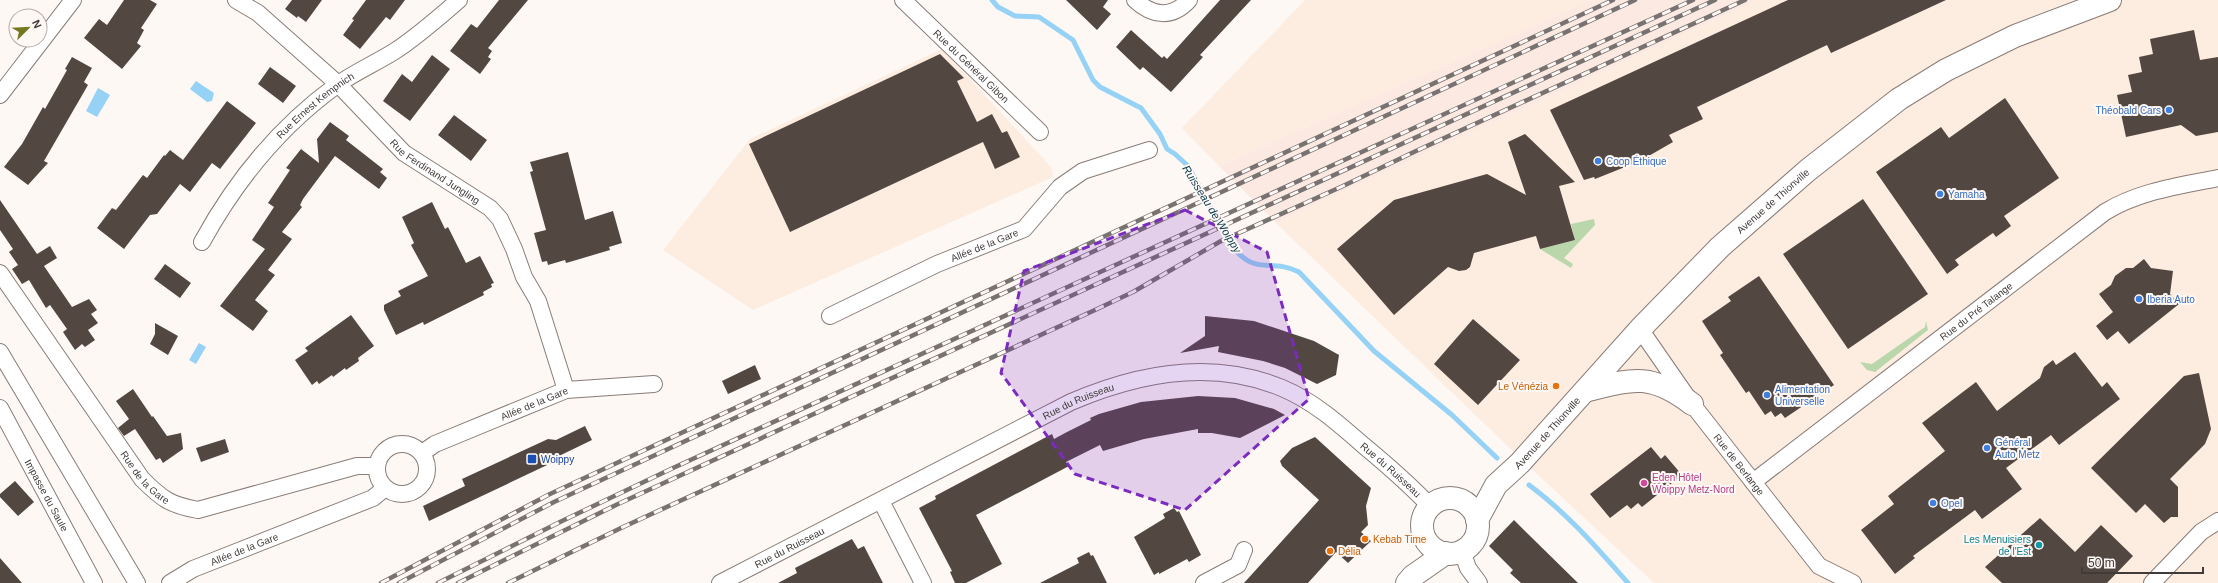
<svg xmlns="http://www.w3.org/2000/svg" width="2218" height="583" viewBox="0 0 2218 583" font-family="Arial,sans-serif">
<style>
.industrial{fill:#fdece0}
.built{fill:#fce9e2}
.green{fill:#b9d7ab}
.water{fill:#95d2f5}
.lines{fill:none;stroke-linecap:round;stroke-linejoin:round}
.stream{stroke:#95d2f5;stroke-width:5}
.building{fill:#534742}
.street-casing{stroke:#897c76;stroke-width:18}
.primary-casing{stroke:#897c76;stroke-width:24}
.street{stroke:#fff;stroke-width:16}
.primary{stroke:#fff;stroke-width:22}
.rail-casing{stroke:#787270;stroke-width:4.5}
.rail{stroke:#fef8f5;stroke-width:3;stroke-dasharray:9;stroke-linecap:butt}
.marked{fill:#7b2cbf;fill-opacity:0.2;stroke:#7b2cbf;stroke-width:3;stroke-dasharray:8 5;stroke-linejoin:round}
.shop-dot{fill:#3f7fe0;stroke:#fef8f5;stroke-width:1.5}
.food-dot{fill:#e8710a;stroke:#fef8f5;stroke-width:1.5}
.transit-dot{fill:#1a4fb4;stroke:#fef8f5;stroke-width:1.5}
.hotel-dot{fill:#d1479c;stroke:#fef8f5;stroke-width:1.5}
.culture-dot{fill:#0f9aa8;stroke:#fef8f5;stroke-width:1.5}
.labels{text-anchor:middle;stroke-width:4;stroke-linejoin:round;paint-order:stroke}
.street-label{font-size:10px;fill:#403a38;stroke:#fef8f5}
.shop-label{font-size:10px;fill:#366cbe;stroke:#fef8f5;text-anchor:start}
.food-label{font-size:10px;fill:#c56008;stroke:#fef8f5;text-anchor:start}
.transit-label{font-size:10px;fill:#164399;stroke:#fef8f5;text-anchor:start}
.hotel-label{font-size:10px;fill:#b23c85;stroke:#fef8f5;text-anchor:start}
.culture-label{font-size:10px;fill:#0d838f;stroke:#fef8f5;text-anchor:end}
.water-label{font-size:11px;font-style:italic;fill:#00344b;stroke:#fef8f5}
</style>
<rect width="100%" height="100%" fill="#fef8f5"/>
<!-- industrial -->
<path class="industrial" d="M1305,0H1592L1219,166L1182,128Z
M1758,0H2218V583H1654L1520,458L1276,223Z
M942,49L1052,168L1053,177L753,310L663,250L750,139Z"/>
<!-- built -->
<path class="built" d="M1592,0H1758L1276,223L1219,166Z"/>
<!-- green -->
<path class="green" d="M1594,219L1595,225L1564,258L1573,264L1571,268L1540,249L1575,240L1571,224Z
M1926,321L1928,330L1875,372L1867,370L1860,362L1872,364L1925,327Z"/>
<!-- water -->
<path class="water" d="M196,81L214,93L212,101L207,102L190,89Z
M98,88L110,95L97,117L86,111Z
M199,343L206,347L196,364L189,360Z"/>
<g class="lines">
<!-- stream -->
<path class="stream" d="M992,0L998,7L1015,16L1039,17L1073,40L1093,80L1100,87L1141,108L1160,134L1167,149L1175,154L1188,166L1231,245C1257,278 1269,257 1299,272L1374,351L1452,415L1497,458
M1529,485C1567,513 1597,548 1628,583"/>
</g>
<!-- building -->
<path class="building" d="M124,0H150L157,4L141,28L144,30L137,43L141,46L122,69L84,38L99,19L107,25Z
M292,0H322L306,22L298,16L297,18L285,9Z
M366,0H405L390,20L386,17L360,49L343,35L354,20L352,19Z
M499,0H528L488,48L492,51L488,57L491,59L480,74L450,51L471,24L477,28Z
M1066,0H1108L1103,7L1111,14L1097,30Z
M1220,0H1251L1200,55L1203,57L1171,92L1143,67L1140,70L1116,47L1131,30L1162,58L1164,56L1167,59Z
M1788,0H1946L1831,53L1827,45L1697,107L1703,119L1669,135L1673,142L1640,161L1595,179L1594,177L1584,180L1550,110Z
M2194,30L2200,60L2218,57V132L2196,136L2181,125L2126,137L2117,95L2132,92L2128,75L2142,72L2139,57L2153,54L2150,39Z
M940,54L964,78L957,81L977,122L992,114L1002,133L1007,131L1020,157L995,169L983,142L790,232L749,144Z
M432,55L450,69L410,121L383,101L402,74L412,82Z
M72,57L92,68L84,82L88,85L44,161L48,163L28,185L4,167L22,144L43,107L45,109L67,70L65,69Z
M270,67L296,86L283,103L258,84Z
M2005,98L2059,178L2004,216L2011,226L1996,237L1993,233L1955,260L1959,265L1947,274L1876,172L1941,127L1949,138Z
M227,101L256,123L220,169L212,163L190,192L180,184L157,214L150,215L124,249L97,228L112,208L116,210L143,175L147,178L164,155L165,156L170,150L183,160Z
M454,115L487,140L471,161L438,135Z
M330,122L349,136L346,140L383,169L380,172L387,178L379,189L335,156L303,199L300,205L302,207L282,232L292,239L268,270L275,275L255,300L268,311L253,331L220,306L265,249L252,240L274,207L268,203L290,170L286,168L301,149L319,163L317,139Z
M1525,134L1575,182L1559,186L1575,240L1540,249L1536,236L1474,253L1470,267L1466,270L1459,271L1448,267L1394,315L1337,249L1394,200L1487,174L1526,195L1508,142Z
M568,152L585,220L613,211L622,243L609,247L610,250L573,261L566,263L565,260L548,265L547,261L542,262L534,233L546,230L530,172L533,171L530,162Z
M1863,199L1928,294L1848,349L1783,254Z
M0,200L37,254L50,246L57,258L44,266L72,307L89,299L97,310L91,314L98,323L88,330L95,340L85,347L82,344L75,350L63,332L67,329L50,305L46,308L29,280L22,284L12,269L18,265L9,252L13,249L0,230Z
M432,202L445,229L448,227L466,263L480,256L494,283L491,284L492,287L483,292L484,295L424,325L423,322L396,335L384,310V305L401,296L398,291L428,276L411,245L414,243L402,217Z
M2144,259L2151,268L2173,271L2170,294L2179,304L2129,344L2118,331L2107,340L2096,326L2113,312L2099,294L2111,285L2115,276L2126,268H2133Z
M165,264L191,283L180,298L154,279Z
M1759,276L1834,385L1785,418L1781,413L1775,417L1771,411L1765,415L1749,391L1746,393L1720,355L1723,353L1702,321L1731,301L1728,297Z
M351,315L374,346L358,358L359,361L346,370L345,368L333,377L332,375L319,384L317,381L312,385L295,360L308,351L305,348Z
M1205,316L1254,321L1314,341L1339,355L1336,375L1317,384L1285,368L1263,361L1218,352L1219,346L1180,353L1205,336Z
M1473,319L1520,360L1478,405L1434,364Z
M155,323L178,336L168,355L150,344L155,334Z
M2075,352L2102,387L2107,382L2120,399L2059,445L2051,435L2006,468L2022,489L1982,519L1975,510L1913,556L1915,558L1895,574L1861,530L1894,504L1888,496L1945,451L1922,423L1976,382L1997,411L2040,378L2044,367L2053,360L2056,365Z
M755,365L761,379L728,394L722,381Z
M2199,373L2211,429L2205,444L2170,479L2178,487V517H2171L2164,523L2145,504L2136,513L2091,468L2184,376Z
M133,389L152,417L153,416L167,436L181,433L183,449L163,463L160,458L156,460L135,429L124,436L118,428L129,419L116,401Z
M1198,396L1235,398L1274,409L1285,415L1240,438L1212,433H1198V429L1144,439L1103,451L1100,445L1066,462L1069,466L976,515L1002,564L966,583H955L950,572L952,571L919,508L936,499L935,496L1052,434L1054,439L1067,432L1091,420L1090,418L1099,414L1141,402Z
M585,426L592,440L561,455L562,458L429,521L423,506L465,486L462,479L548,439L556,440Z
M1315,437L1371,488L1366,506L1368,525L1361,532L1371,541L1348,563L1336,552L1308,583H1244L1319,500L1282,466L1280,461L1292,448Z
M225,439L229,452L201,462L196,448Z
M1651,447L1661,459L1665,455L1682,475L1642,507L1638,503L1631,509L1627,505L1610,518L1590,494Z
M15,481L34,502L18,516L0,497V494Z
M1174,508L1177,512L1179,511L1201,555L1189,562L1187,559L1159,574V572L1154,575L1134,537L1165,518L1163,514Z
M2040,518L2075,552L2101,525L2133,556L2107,583H2002L1985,567Z
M1514,520L1527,533L1578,583H1521L1510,573L1513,570L1489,546Z
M852,539L858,549L864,546L883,583H778L797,573L795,568Z
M1089,552L1091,556L1093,555L1107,583H1040L1079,563L1077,558Z
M0,558L22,583H0Z"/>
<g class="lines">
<!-- street casing -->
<g class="street-casing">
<g id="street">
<path id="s1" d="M236,0L258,13L338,84L404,153L490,208L500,219L514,249L524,277L538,301L566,390"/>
<path id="s2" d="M903,0L1040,132"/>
<path d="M1135,0C1152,16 1172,19 1189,0"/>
<path d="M0,95L73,0"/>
<path id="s3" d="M202,242C236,180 279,127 337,85C355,72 376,63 395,51C418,36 438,18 459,0"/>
<path id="s4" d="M0,273L142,479C162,499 170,505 198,510L357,466H377"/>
<path id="s5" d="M830,316L937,264L1024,229L1060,187L1083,171L1149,150"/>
<path id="s6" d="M1640,329L1692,404L1819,566L1853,583"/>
<path d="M0,352L137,583"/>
<path id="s7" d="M0,408L94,583"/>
<circle cx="402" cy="469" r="25"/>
<path id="s8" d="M422,453L435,444L566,390L654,384"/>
<path id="s9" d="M1753,482L2105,212C2139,191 2179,186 2218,178"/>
<path d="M881,501L923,583"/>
<path d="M1462,551L1468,568L1479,583"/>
<path id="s10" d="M170,583L193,569L373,498L385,488"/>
<path id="s11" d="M720,583L1071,402C1138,373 1213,359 1282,388C1313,401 1338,423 1363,445C1386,464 1409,484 1430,506"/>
<path d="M1204,583L1238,565L1244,550"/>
<path d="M2152,583L2201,532L2218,521"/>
</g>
</g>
<!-- primary casing -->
<g class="primary-casing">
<g id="primary">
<path d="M1585,391C1632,379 1650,372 1692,404"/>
<circle cx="1450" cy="526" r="28"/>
<path id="s12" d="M1477,520L1496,485L1520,463L1640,329L1720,247L1808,170L1899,99L1946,70L2015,36L2110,0"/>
<path d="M1407,583L1413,576L1446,553"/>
</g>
</g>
<!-- street -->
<use href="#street" class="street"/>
<!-- primary -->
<use href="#primary" class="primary"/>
<!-- rail casing -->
<g class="rail-casing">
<path id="rail" d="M381,583L550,494L1613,0
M399,583L554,502L1635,0
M438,583L562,521L673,468L1693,0
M458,583L618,504L1715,0
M508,583L621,528L1095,310L1133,292L1221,241L1343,186L1416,151L1745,0"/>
</g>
<!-- rail -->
<use href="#rail" class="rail"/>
</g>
<!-- marked area -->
<path class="marked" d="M1185,210L1267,252L1309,399L1185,510L1075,474L1001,373L1024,271Z"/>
<!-- markers -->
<g class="shop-dot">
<circle cx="2169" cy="110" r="4"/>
<circle cx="1598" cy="161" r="4"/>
<circle cx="1940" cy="194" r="4"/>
<circle cx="2139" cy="299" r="4"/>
<circle cx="1767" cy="395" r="4"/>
<circle cx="1987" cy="448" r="4"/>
<circle cx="1933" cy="503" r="4"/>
</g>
<g class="food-dot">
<circle cx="1556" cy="386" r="4"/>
<circle cx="1365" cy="539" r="4"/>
<circle cx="1330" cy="551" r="4"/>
</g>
<rect class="transit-dot" x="527" y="454" width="10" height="10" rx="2"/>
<circle class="hotel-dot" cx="1644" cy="483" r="4"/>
<circle class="culture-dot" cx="2039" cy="545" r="4"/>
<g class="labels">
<!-- street labels -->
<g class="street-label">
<text dy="4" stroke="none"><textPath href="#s2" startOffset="95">Rue du Général Gibon</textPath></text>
<text dy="4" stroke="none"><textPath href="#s3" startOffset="179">Rue Ernest Kempnich</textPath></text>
<text dy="4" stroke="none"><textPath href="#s1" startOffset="264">Rue Ferdinand Jungling</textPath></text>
<text dy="4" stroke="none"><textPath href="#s12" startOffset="437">Avenue de Thionville</textPath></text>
<text dy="4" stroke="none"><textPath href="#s5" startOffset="170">Allée de la Gare</textPath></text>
<text dy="4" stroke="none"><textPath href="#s9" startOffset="281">Rue du Pré Talange</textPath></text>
<text dy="4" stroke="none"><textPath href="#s11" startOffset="402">Rue du Ruisseau</textPath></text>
<text dy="4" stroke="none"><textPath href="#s8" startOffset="123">Allée de la Gare</textPath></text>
<text dy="4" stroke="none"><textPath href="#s12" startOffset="113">Avenue de Thionville</textPath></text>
<text dy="4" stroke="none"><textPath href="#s6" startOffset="168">Rue de Berlange</textPath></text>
<text dy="4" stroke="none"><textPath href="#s11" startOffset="749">Rue du Ruisseau</textPath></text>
<text dy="4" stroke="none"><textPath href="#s4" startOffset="251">Rue de la Gare</textPath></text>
<text dy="4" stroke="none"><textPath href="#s7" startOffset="99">Impasse du Saule</textPath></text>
<text dy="4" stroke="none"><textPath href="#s11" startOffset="78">Rue du Ruisseau</textPath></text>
<text dy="4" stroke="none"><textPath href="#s10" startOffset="82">Allée de la Gare</textPath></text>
</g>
<!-- shop labels -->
<g class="shop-label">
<text x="2161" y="114" text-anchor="end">Théobald Cars</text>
<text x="1606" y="165">Coop Éthique</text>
<text x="1948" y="198">Yamaha</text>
<text x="2147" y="303">Iberia Auto</text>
<text x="1775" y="393">Alimentation<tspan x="1775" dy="12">Universelle</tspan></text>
<text x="1995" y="446">Général<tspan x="1995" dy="12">Auto Metz</tspan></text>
<text x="1941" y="507">Opel</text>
</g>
<!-- food labels -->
<g class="food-label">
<text x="1548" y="390" text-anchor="end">Le Vénézia</text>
<text x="1373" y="543">Kebab Time</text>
<text x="1338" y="555">Délia</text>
</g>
<!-- transit labels -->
<g class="transit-label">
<text x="541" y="463">Woippy</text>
</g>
<!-- hotel labels -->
<g class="hotel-label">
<text x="1652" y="481">Eden Hôtel<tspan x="1652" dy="12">Woippy Metz-Nord</tspan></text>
</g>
<!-- culture labels -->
<g class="culture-label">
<text x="2031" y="543">Les Menuisiers<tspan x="2031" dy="12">de l'Est</tspan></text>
</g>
<!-- water labels -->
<g class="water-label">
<text transform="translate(1212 209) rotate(58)" y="4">Ruisseau de Woippy</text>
</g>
</g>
<!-- north arrow -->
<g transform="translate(28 28) rotate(66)"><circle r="19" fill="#fef8f5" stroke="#b2aca9"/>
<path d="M0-3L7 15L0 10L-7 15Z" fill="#76781f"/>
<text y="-6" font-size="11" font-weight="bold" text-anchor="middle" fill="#403a38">N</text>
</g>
<!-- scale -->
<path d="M2082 567v6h121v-6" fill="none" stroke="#403a38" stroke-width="2"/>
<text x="2088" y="567" font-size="12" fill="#403a38" stroke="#fef8f5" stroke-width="3" paint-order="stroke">50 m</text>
</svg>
